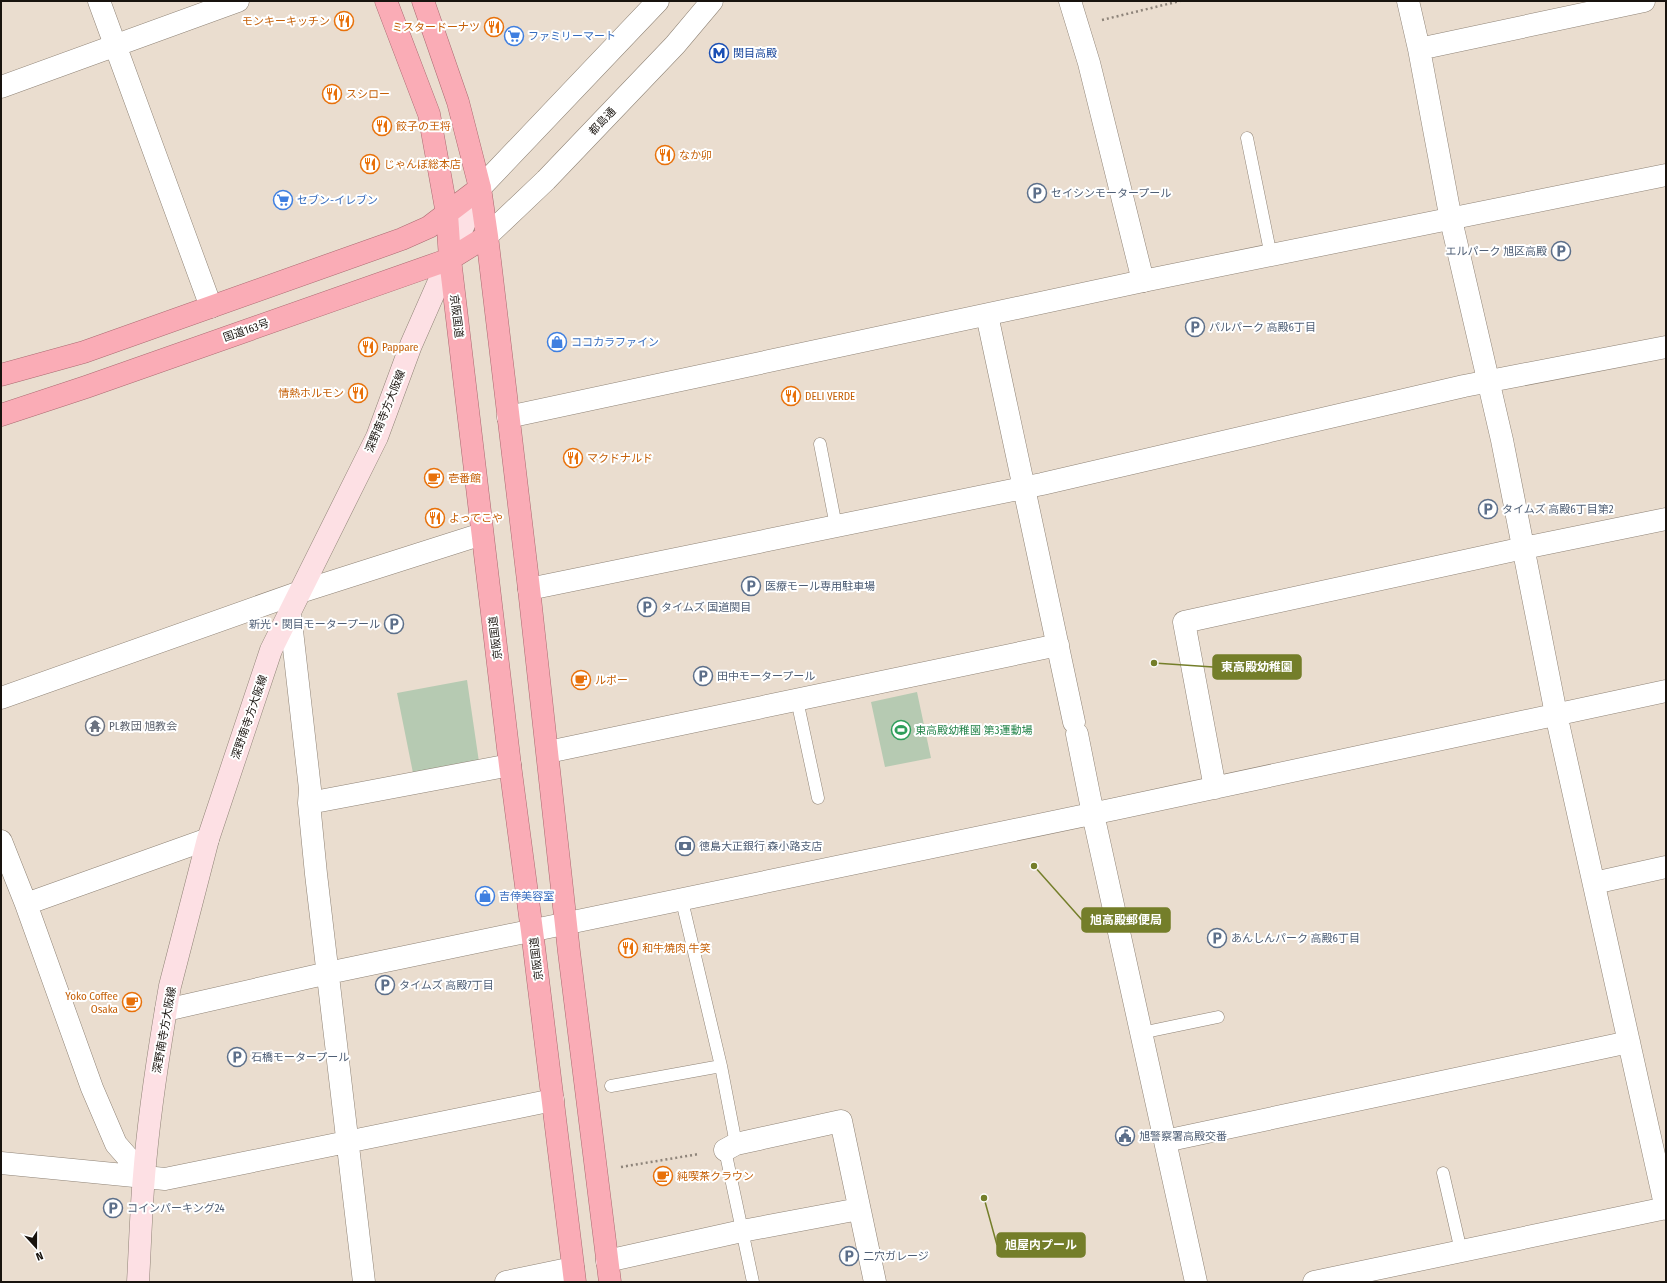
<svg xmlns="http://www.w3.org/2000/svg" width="1667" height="1283" viewBox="0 0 1667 1283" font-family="'Fira Sans Condensed','Noto Sans JP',sans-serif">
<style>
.green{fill:#b6cab2}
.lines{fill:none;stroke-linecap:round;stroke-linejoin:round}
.service-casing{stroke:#8f8376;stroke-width:13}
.minor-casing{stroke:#8f8376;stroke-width:23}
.tertiary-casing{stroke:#8f8376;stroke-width:23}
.secondary-casing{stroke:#8f8376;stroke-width:23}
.trunk-casing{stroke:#aa6970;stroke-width:23}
.path{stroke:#8e847a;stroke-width:2.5;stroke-dasharray:2 3;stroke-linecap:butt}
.service{stroke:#fff;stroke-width:12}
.minor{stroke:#fff;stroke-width:22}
.tertiary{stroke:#fff;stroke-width:22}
.secondary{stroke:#fde0e4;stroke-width:22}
.trunk{stroke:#faacb6;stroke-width:22}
.labels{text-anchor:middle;stroke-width:4;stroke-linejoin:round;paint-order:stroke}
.food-label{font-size:11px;fill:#c56008;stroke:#fff;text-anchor:start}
.shop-label{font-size:11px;fill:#366cbe;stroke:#fff;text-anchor:start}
.transit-label{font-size:11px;fill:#164399;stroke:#fff;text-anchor:start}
.street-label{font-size:11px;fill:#18130e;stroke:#fff}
.service-label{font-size:11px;fill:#4e5e75;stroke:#fff;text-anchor:start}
.worship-label{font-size:11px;fill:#5b616d;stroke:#fff;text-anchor:start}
.leisure-label{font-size:11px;fill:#27864d;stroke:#fff;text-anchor:start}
.leader{fill:none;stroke:#747e2a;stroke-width:1.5}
.callout-dot{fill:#747e2a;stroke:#fff;stroke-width:1.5}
.callout{fill:#747e2a;stroke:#747e2a;stroke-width:1.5}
.callout-label{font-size:12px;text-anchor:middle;font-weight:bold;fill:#fff}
</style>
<rect width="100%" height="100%" fill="#eaddcf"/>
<!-- green -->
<path class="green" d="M467,680L479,762L413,773L397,693Z
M917,692L931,758L885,767L871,702Z"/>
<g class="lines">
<!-- service casing -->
<g class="service-casing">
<path id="service" d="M1247,138L1271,256
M820,444L836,526
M797,700L818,798
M682,901L721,1066L736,1144
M1141,1033L1218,1017
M611,1086L721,1066
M725,1150L753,1282
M1443,1173L1461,1251"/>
</g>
<!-- minor casing -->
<g class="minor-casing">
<path id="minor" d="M99,1L211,307
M1070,1L1089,63L1143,281
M1408,1L1419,49L1451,220L1502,440L1556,714L1666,1209
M1419,49L1644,1
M1,87L238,1
M987,315L1074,722
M529,589L1042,484L1464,386L1666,347
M290,613L310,789L309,803L316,874L364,1282
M1,698L300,592L482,534
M1077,734L1093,814L1196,1282
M548,752L1058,645
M1215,788L1184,622L1524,548L1666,519
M309,803L510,765
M1,841L26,904L92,1088L116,1144L144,1176
M1594,883L1666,867
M26,904L208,839
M166,1010L328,973L1115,809L1666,691
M1165,1141L1629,1042
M725,1150L736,1144L841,1121L875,1282
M1,1163L165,1179L553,1100
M607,1261L742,1231L859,1209
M506,1282L573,1268
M1314,1282L1666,1208"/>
</g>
<!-- tertiary casing -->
<g class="tertiary-casing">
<path id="tertiary" d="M480,188L658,1
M487,236L546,180L675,45L712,1
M508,417L1143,281L1666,175"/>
</g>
<!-- secondary casing -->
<g class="secondary-casing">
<path id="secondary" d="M138,1282C140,1247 141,1211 144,1176C149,1112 159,1049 170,986L208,839L271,650L377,437L411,345L480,188"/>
</g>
<!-- trunk casing -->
<g class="trunk-casing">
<path id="trunk" d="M386,1L429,114L447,214L450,259L510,765L532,931L575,1282
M423,1L458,102L480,188L487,236L529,589L569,952L610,1282
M1,375L84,352L402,239L429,227L480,188
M1,415L86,387L450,259L487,236"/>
</g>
<!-- path -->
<path class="path" d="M1102,20L1180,1
M621,1167L699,1154"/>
<!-- service -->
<use href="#service" class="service"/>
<!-- minor -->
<use href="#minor" class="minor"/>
<!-- tertiary -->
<use href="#tertiary" class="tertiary"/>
<!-- secondary -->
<use href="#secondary" class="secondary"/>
<!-- trunk -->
<use href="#trunk" class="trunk"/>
</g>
<!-- icons -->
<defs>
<g id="restaurant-ring" transform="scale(1)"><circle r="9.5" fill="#fff" stroke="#e8710a" stroke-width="1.5"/><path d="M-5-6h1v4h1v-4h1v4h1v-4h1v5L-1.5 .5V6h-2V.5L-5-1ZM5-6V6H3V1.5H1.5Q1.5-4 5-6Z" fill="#e8710a"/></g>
<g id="supermarket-ring" transform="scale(1)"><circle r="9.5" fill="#fff" stroke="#3f7fe0" stroke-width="1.5"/><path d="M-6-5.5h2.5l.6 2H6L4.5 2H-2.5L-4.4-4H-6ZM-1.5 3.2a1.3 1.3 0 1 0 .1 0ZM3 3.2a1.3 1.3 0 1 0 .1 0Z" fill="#3f7fe0"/></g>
<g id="metro-ring" transform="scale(1)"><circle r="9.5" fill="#fff" stroke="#1a4fb4" stroke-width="1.5"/><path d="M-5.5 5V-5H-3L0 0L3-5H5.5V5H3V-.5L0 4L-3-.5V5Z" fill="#1a4fb4"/></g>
<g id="parking-ring" transform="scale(1)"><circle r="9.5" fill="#fff" stroke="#5c6f8a" stroke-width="1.5"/><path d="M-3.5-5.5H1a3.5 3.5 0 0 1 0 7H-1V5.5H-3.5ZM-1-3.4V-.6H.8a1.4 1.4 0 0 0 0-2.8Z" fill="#5c6f8a"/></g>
<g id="shop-ring" transform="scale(1)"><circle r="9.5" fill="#fff" stroke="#3f7fe0" stroke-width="1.5"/><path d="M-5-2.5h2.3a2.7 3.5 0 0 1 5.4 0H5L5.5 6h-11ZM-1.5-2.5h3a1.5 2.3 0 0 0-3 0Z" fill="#3f7fe0"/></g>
<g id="cafe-ring" transform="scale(1)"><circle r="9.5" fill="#fff" stroke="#e8710a" stroke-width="1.5"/><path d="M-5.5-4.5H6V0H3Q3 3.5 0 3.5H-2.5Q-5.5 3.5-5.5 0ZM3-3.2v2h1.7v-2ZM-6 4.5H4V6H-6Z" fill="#e8710a"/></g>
<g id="temple-ring" transform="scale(1)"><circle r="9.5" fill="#fff" stroke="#6b7280" stroke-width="1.5"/><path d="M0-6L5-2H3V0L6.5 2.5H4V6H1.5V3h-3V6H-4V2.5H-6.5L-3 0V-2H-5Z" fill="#6b7280"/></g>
<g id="stadium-ring" transform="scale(1)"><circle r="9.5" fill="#fff" stroke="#2e9e5b" stroke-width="1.5"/><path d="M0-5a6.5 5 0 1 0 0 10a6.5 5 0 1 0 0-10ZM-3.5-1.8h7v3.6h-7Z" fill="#2e9e5b"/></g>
<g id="bank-ring" transform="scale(1)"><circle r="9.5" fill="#fff" stroke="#5c6f8a" stroke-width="1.5"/><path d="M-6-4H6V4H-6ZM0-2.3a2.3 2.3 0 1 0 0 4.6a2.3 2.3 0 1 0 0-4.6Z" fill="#5c6f8a"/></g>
<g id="civic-ring" transform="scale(1)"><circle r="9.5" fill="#fff" stroke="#5c6f8a" stroke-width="1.5"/><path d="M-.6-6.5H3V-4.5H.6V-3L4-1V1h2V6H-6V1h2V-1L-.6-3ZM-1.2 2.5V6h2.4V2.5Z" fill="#5c6f8a"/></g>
</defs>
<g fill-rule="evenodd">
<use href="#restaurant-ring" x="344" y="21"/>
<use href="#restaurant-ring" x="494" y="27"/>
<use href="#supermarket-ring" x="514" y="36"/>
<use href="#metro-ring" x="719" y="53"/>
<use href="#restaurant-ring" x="332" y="94"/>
<use href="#restaurant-ring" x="382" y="126"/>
<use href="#restaurant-ring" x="665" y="155"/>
<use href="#restaurant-ring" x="370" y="164"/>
<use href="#parking-ring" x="1037" y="193"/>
<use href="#supermarket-ring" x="283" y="200"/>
<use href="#parking-ring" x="1561" y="251"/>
<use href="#parking-ring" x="1195" y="327"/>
<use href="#shop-ring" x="557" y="342"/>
<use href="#restaurant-ring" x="368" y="347"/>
<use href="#restaurant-ring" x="358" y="393"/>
<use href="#restaurant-ring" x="791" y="396"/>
<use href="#restaurant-ring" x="573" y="458"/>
<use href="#cafe-ring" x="434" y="478"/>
<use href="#parking-ring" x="1488" y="509"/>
<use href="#restaurant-ring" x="435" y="518"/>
<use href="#parking-ring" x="751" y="586"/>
<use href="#parking-ring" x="647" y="607"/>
<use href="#parking-ring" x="394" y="624"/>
<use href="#parking-ring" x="703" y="676"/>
<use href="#cafe-ring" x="581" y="680"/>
<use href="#temple-ring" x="95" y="726"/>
<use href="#stadium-ring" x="901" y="730"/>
<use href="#bank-ring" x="685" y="846"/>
<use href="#shop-ring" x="485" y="896"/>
<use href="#parking-ring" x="1217" y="938"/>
<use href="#restaurant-ring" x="628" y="948"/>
<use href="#parking-ring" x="385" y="985"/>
<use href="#cafe-ring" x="132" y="1002"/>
<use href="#parking-ring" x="237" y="1057"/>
<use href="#civic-ring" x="1125" y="1136"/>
<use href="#cafe-ring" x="663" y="1176"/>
<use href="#parking-ring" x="113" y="1208"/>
<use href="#parking-ring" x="849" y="1256"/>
</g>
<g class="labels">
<!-- food labels -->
<g class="food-label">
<text x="330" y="25" text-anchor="end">モンキーキッチン</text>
<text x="480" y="31" text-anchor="end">ミスタードーナツ</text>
<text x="346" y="98">スシロー</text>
<text x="396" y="130">餃子の王将</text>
<text x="679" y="159">なか卯</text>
<text x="384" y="168">じゃんぼ総本店</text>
<text x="382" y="351">Pappare</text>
<text x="344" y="397" text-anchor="end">情熱ホルモン</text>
<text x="805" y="400">DELI VERDE</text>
<text x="587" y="462">マクドナルド</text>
<text x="448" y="482">壱番館</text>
<text x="449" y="522">よってこや</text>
<text x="595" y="684">ルポー</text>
<text x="642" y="952">和牛焼肉 牛笑</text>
<text x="118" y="1000" text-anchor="end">Yoko Coffee<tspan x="118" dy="13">Osaka</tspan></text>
<text x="677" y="1180">純喫茶クラウン</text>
</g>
<!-- shop labels -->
<g class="shop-label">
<text x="528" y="40">ファミリーマート</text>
<text x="297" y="204">セブン-イレブン</text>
<text x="571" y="346">ココカラファイン</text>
<text x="499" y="900">吉倖美容室</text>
</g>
<!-- transit labels -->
<g class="transit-label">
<text x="733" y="57">関目高殿</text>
</g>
<!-- street labels -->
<g class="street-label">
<text transform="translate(602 121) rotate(-46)" y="4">都島通</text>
<text transform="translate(457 316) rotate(83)" y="4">京阪国道</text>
<text transform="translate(246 330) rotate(-19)" y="4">国道163号</text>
<text transform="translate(385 411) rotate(-68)" y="4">深野南寺方大阪線</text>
<text transform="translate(495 638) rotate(-97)" y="4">京阪国道</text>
<text transform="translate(249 717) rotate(-71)" y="4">深野南寺方大阪線</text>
<text transform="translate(536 959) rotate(-97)" y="4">京阪国道</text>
<text transform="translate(164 1030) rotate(-80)" y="4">深野南寺方大阪線</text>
</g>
<!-- service labels -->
<g class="service-label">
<text x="1051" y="197">セイシンモータープール</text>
<text x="1547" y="255" text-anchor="end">エルパーク 旭区高殿</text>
<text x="1209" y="331">パルパーク 高殿6丁目</text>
<text x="1502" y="513">タイムズ 高殿6丁目第2</text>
<text x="765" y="590">医療モール専用駐車場</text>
<text x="661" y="611">タイムズ 国道関目</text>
<text x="380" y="628" text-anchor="end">新光・関目モータープール</text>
<text x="717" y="680">田中モータープール</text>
<text x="699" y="850">徳島大正銀行 森小路支店</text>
<text x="1231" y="942">あんしんパーク 高殿6丁目</text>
<text x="399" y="989">タイムズ 高殿7丁目</text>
<text x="251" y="1061">石橋モータープール</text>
<text x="1139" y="1140">旭警察署高殿交番</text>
<text x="127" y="1212">コインパーキング24</text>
<text x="863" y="1260">二穴ガレージ</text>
</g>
<!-- worship labels -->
<g class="worship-label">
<text x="109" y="730">PL教団 旭教会</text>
</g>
<!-- leisure labels -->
<g class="leisure-label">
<text x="915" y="734">東高殿幼稚園 第3運動場</text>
</g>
</g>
<!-- callouts -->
<path class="leader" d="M1154 663L1213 667M1034 866L1082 920M984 1198L997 1245"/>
<g class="callout-dot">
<circle cx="1154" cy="663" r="4"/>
<circle cx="1034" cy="866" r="4"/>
<circle cx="984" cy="1198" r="4"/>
</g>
<g class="callout">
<rect x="1213" y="655" width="88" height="24" rx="4"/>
<rect x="1082" y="908" width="88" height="24" rx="4"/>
<rect x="997" y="1233" width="88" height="24" rx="4"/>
</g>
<g class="callout-label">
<text x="1257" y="671">東高殿幼稚園</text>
<text x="1126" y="924">旭高殿郵便局</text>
<text x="1041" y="1249">旭屋内プール</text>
</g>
<!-- border -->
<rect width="1667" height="1283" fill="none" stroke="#18130e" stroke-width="4"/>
<!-- north arrow -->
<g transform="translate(36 1247) rotate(159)" stroke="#ffffff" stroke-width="3" paint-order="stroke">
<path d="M0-3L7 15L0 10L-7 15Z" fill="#18130e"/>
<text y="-6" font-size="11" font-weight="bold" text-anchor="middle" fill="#18130e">N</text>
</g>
</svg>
